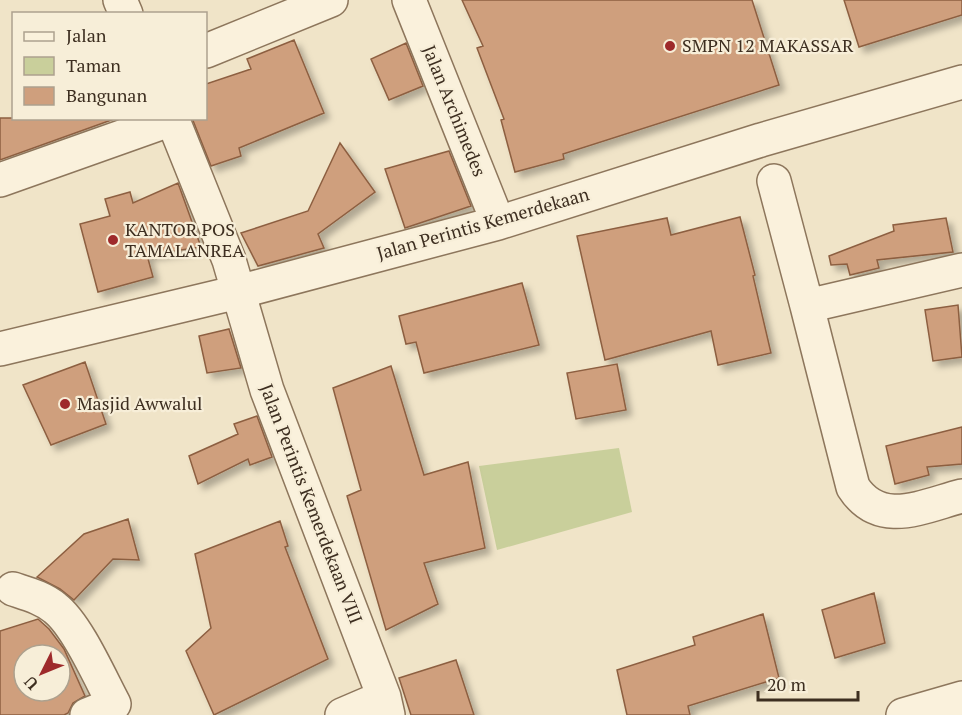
<svg xmlns="http://www.w3.org/2000/svg" width="962" height="715" viewBox="0 0 962 715" font-family="'PT Serif',serif">
<style>
.green{fill:#c9cf9b}
.building{fill:#cf9f7d;stroke:#8d5f41;stroke-width:1.5;fill-rule:evenodd;filter:url(#shadow)}
.lines{fill:none;stroke-linecap:round;stroke-linejoin:round}
.minor-casing{stroke:#8d765c;stroke-width:36}
.minor{stroke:#faf1dc;stroke-width:33}
.poi-dot{fill:#9e2a2b;stroke:#f7eed8;stroke-width:2}
.labels{text-anchor:middle;stroke-width:4.5;stroke-linejoin:round;paint-order:stroke}
.poi-label{font-size:18px;fill:#3d2e20;stroke:#f7eed8;text-anchor:start}
.street-label{font-size:18px;fill:#3d2e20;stroke:#f7eed8}
</style>
<defs>
<filter id="shadow"><feDropShadow dx="5.5" dy="5.5" stdDeviation="3" flood-color="#0004"/></filter>
</defs>
<rect width="100%" height="100%" fill="#f0e4c8"/>
<!-- green -->
<path class="green" d="M619,448L632,512L497,550L479,466Z"/>
<!-- building -->
<path class="building" d="M462,0H752L779,85L563,154L564,159L515,172L501,120L504,119L477,48L483,46Z
M844,0H962V15L859,47Z
M294,40L324,113L239,148L241,156L211,166L192,118H206V84L251,69L247,59Z
M406,43L423,86L389,100L371,59Z
M0,118H117L0,160Z
M340,143L375,192L318,234L324,248L258,266L241,233L308,211Z
M449,151L471,206L405,228L385,169Z
M178,183L201,247L147,255L153,277L98,292L80,224L110,216L105,199L130,192L133,203Z
M740,217L755,275L753,276L771,353L718,365L711,331L605,360L577,236L667,218L671,235Z
M946,218L953,252L877,260L879,268L850,275L847,264L831,265L829,256L894,231L893,225Z
M522,283L539,345L424,373L416,342L406,344L399,316Z
M958,305L962,357L933,361L925,310Z
M229,329L241,368L207,373L199,336Z
M85,362L106,424L51,445L23,385Z
M617,364L626,410L576,419L567,373Z
M391,366L424,475L468,462L485,548L424,563L438,604L386,630L347,496L361,490L333,388Z
M257,416L272,457L250,465L248,459L198,484L189,456L238,434L234,424Z
M962,427V464L927,467L929,475L895,484L886,446Z
M128,519L139,560L113,559L74,600L60,589L37,577L84,534Z
M280,521L288,546L285,547L328,659L214,715L186,651L211,628L195,554Z
M874,593L885,643L835,658L822,610Z
M763,614L779,678L688,706L690,715H627L617,670L695,645L693,637Z
M38,619L49,629L64,649L85,696L73,703L68,713L64,715H0V631ZM24,655H60V691H24Z
M456,660L474,715H411L399,678Z"/>
<g class="lines">
<!-- minor casing -->
<g class="minor-casing">
<path id="minor" d="M120,0L126,14
M409,0L498,223
M206,51L331,0
M172,118L229,260L267,390L384,697L388,715
M0,180L172,119
M774,181L807,306
M962,270L807,306L853,487C880,529 923,506 962,496
M0,349L238,292L498,223L761,140L962,82
M13,589C28,594 43,598 55,608C77,625 100,678 114,704L87,715
M342,715L384,697
M903,715L962,698"/>
</g>
<!-- minor -->
<use href="#minor" class="minor"/>
</g>
<!-- markers -->
<g class="poi-dot">
<circle cx="670" cy="46" r="6"/>
<circle cx="113" cy="240" r="6"/>
<circle cx="65" cy="404" r="6"/>
</g>
<g class="labels">
<!-- poi labels -->
<g class="poi-label">
<text x="682" y="52">SMPN 12 MAKASSAR</text>
<text x="125" y="236">KANTOR POS<tspan x="125" dy="21">TAMALANREA</tspan></text>
<text x="77" y="410">Masjid Awwalul</text>
</g>
<!-- street labels -->
<g class="street-label">
<text transform="translate(454 111) rotate(68)" y="6">Jalan Archimedes</text>
<text transform="translate(483 224) rotate(-16)" y="6">Jalan Perintis Kemerdekaan</text>
<text transform="translate(311 504) rotate(69)" y="6">Jalan Perintis Kemerdekaan VIII</text>
</g>
</g>
<!-- legend -->
<rect x="12" y="12" width="195" height="108" fill="#f7eed8" stroke="#ada18e" stroke-width="1.5"/>
<rect x="24" y="32" width="30" height="9" fill="#faf1dc" stroke="#ada18e" stroke-width="1.5"/>
<text x="66" y="42" font-size="18" fill="#3d2e20">Jalan</text>
<rect x="24" y="57" width="30" height="18" fill="#c9cf9b" stroke="#ada18e" stroke-width="1.5"/>
<text x="66" y="72" font-size="18" fill="#3d2e20">Taman</text>
<rect x="24" y="87" width="30" height="18" fill="#cf9f7d" stroke="#ada18e" stroke-width="1.5"/>
<text x="66" y="102" font-size="18" fill="#3d2e20">Bangunan</text>
<!-- north arrow -->
<g transform="translate(42 673) rotate(227)"><circle r="28" fill="#f7eed8" stroke="#ada18e" stroke-width="1.5"/>
<path d="M0-4.5L10 22L0 15L-10 22Z" fill="#9e2a2b"/>
<text y="-9" font-size="16" font-weight="bold" text-anchor="middle" fill="#3d2e20">U</text>
</g>
<!-- scale -->
<path d="M758 691v9h100v-9" fill="none" stroke="#3d2e20" stroke-width="3"/>
<text x="767" y="691" font-size="18" fill="#3d2e20" stroke="#f7eed8" stroke-width="4.5" paint-order="stroke">20 m</text>
</svg>
